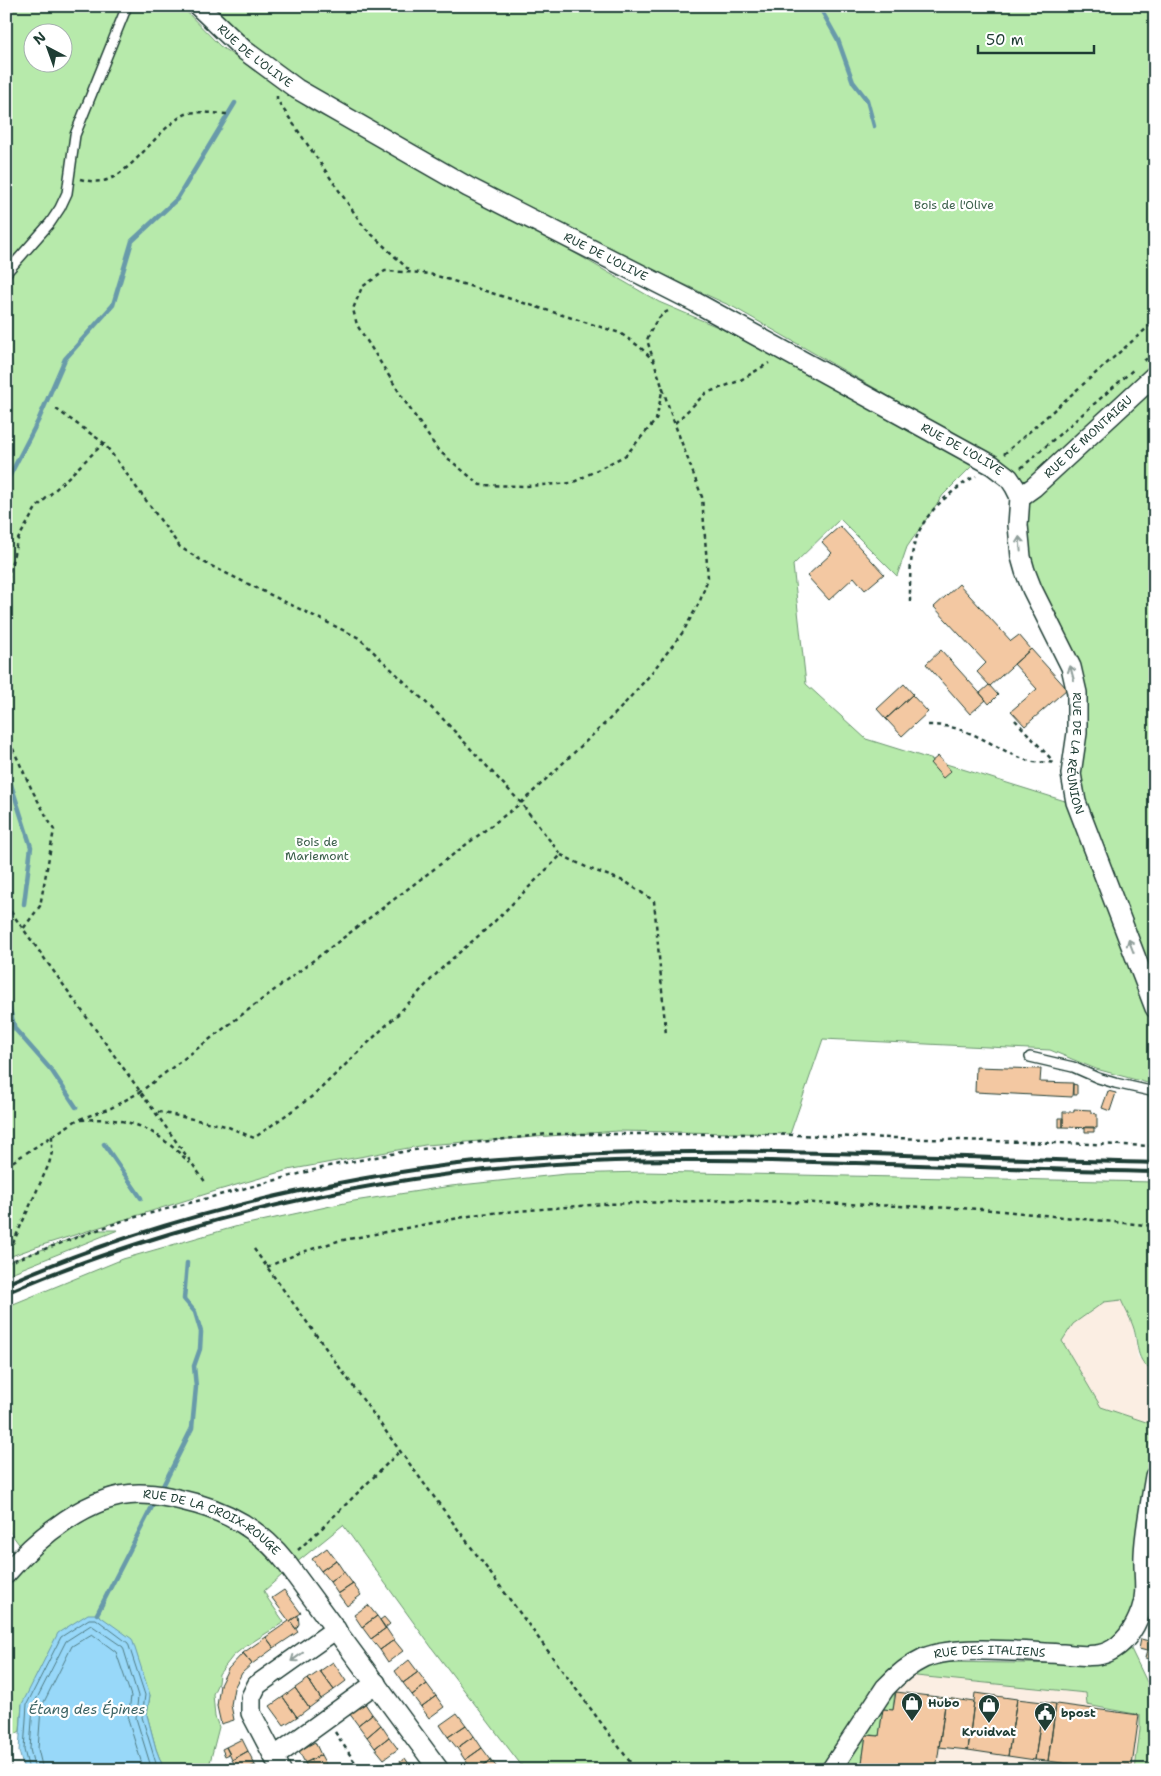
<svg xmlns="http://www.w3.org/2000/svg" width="1161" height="1776" viewBox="0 0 1161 1776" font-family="'Shantell Sans',sans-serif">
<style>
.built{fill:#fbeee3}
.green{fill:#b7eaab;stroke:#6b9470;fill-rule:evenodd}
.water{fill:#98d8f9;stroke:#689aaa}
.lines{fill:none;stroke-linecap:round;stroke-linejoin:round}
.shore{stroke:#4f7b83;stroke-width:1}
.stream{stroke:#689aaa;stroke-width:4.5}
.building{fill:#f3c8a2;stroke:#1f3d34}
.lane-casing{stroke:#1f3d34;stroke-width:12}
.street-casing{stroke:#1f3d34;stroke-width:22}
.path{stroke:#1f3d34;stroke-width:2.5;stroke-dasharray:4 4;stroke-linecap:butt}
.lane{stroke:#fff;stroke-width:9}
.street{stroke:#fff;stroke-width:19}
.rail{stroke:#1f3d34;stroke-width:4}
.oneway{stroke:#8f9e9a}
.labels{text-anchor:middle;stroke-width:4.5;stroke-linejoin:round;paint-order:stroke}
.street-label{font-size:12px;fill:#1f3d34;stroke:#fff}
.park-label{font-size:12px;fill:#3d604c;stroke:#fff}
.poi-label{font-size:12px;font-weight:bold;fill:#1f3d34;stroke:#fff;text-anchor:start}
.water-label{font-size:14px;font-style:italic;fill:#3d6465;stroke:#fff}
</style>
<rect width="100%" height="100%" fill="#fff"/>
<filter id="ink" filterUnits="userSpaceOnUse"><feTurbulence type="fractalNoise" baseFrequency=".02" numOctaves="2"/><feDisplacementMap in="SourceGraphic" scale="10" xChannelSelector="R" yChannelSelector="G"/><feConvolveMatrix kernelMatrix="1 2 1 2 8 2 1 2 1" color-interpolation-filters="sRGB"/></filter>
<g filter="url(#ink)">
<!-- built -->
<path class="built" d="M1121,1300L1133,1326L1138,1357L1152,1370H1155V1425L1101,1407L1062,1341L1073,1324L1104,1302Z
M916,1676L1086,1693L1099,1709L1140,1715V1729L1135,1770H838L904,1677Z"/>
<!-- green -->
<path class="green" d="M6,6H181L220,46L311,110L456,184L659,302L720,328L974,464L943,495L907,547L897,576L840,519L793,565L806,684L866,739L1065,801L1108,904L1155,1028V1085L1096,1069L1050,1050L823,1039L790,1134L618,1131L425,1145L288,1170L219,1190L36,1247L6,1258ZM32,32H62V62H32Z
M218,6H1155V370L1029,481L1012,479L985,455L885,394L735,308L567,230L391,138L307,88L235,34L214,13Z
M1155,384V989L1077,792L1080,698L1051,623L1028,549L1026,508L1046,481Z
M643,1172L1155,1182V1370C1134,1364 1139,1342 1133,1326C1130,1317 1125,1309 1121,1300L1104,1302L1073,1324L1062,1341L1101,1407L1155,1425V1476L1145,1595L1108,1652L972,1650L910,1666L831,1770H525L432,1648L343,1525L291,1567L264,1591L268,1599L284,1622L243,1648L233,1656L219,1674L218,1683L213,1694L215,1717L219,1727L208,1770H164L156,1749L147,1715L150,1695L22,1704L20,1731L6,1740V1574L25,1552L6,1527V1307L123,1259L238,1226L354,1201L451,1186L566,1174Z
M94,1230H118L6,1275V1263Z
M1131,1649L1147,1682L1155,1683V1770H1135L1140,1729V1715L1087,1705L1086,1693L916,1676L919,1670L936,1662L1091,1664L1110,1661Z
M895,1691L893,1710L883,1709L879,1736L866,1734L861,1770H844L864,1733Z"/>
<!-- water -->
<path class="water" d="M88,1614H97L132,1639L150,1695L147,1715L156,1749L164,1770H24L19,1751L22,1704L58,1633Z"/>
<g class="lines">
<!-- shore -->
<path class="shore" d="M29,1770L24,1750L27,1704L61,1637L89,1619H96L128,1643L145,1695L142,1717L158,1770
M35,1770L30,1749L33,1706L66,1641L91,1625L123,1647L138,1696L136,1718L152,1770
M43,1770L38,1749L41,1708L72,1646L92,1634L116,1652L131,1696L128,1720L144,1770"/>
<!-- stream -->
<path class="stream" d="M819,6L838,40L853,82L867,100L874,126
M6,483L38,421L65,359L113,305L132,241L177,199L235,103
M6,769L31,847L24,904
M6,945L9,934
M6,995L15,1029L52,1071L76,1107
M104,1144L141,1198
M161,1490L192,1428L196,1387L194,1366L200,1349L201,1332L195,1312L184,1299L187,1263
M97,1614L156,1499"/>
</g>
<!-- building -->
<path class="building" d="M840,526L884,574L865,590L854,577L829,600L807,576L832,553L822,542Z
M959,584L1011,641L1019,635L1031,649L990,686L977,672L986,663L934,607Z
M1031,649L1067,689L1025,726L1011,711L1037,689L1014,664Z
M941,650L986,700L970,714L926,664Z
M904,684L913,694L886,719L877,709Z
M989,685L998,695L989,704L980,693Z
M912,695L928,712L902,736L886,719Z
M938,756L951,771L943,778L930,763Z
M976,1067L1041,1069L1040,1082L1073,1083L1072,1097L975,1092Z
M1073,1084L1077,1085V1095H1073Z
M1108,1091L1116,1093L1110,1111L1102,1108Z
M1074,1109L1091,1110V1113L1097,1114V1128L1063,1127V1112H1074Z
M1059,1118H1063V1127H1059Z
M1085,1127H1094V1132H1085Z
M327,1548L336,1560L321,1571L312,1559Z
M336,1560L344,1572L330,1582L321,1571Z
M344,1572L353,1584L338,1594L330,1582Z
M353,1584L361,1595L347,1606L338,1594Z
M284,1590L301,1613L290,1621L298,1632L274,1648L266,1637L289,1621L272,1598Z
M368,1605L377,1616L362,1627L354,1615Z
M298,1615L299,1624L296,1629L290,1621Z
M377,1616L386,1628L371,1639L362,1627Z
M384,1617L390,1624L385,1628L380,1620Z
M386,1628L394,1640L380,1650L371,1639Z
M1151,1633L1155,1634V1660L1145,1658L1147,1651L1139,1649L1141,1639L1149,1641Z
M266,1637L274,1648L252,1664L243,1653Z
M394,1640L403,1651L388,1662L380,1650Z
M243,1653L252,1664L242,1673L234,1688L231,1705L234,1720L221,1724L217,1706L220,1685L228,1669Z
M409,1660L418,1672L403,1683L395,1671Z
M333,1662L346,1681L334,1690L320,1671Z
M320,1671L334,1690L321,1699L308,1679Z
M418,1672L427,1684L412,1695L403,1683Z
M308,1679L321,1699L309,1708L295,1688Z
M427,1684L436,1696L421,1707L412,1695Z
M295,1688L309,1708L297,1717L283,1697Z
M896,1692L946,1698L936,1770H861L866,1735L879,1736L883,1709L893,1710Z
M975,1693L1017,1699L1008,1756L968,1750Z
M436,1696L444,1707L429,1718L421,1707Z
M283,1697L297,1717L284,1725L270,1706Z
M946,1698L974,1702L968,1750L939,1747Z
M1017,1699L1043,1702L1035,1760L1008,1756Z
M364,1702L372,1714L358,1725L349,1713Z
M1043,1702L1056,1704L1048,1761L1035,1760Z
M1056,1704L1139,1715L1132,1766L1125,1765L1124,1770H1110L1048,1761Z
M457,1713L466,1725L448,1737L440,1725Z
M372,1714L381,1725L367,1737L358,1725Z
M381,1725L389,1737L375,1748L367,1737Z
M466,1725L474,1736L457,1748L448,1737Z
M474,1736L482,1748L465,1760L457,1748Z
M389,1737L398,1749L384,1759L375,1748Z
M242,1739L248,1751L232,1760L226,1747Z
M315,1742L321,1755L305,1763L299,1751Z
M226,1747L230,1754L225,1756L222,1749Z
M482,1748L491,1760L477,1770H473L465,1760Z
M248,1751L255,1765L245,1770H238L232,1760Z
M321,1755L328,1768L309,1770L305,1763Z
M405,1758L413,1770H391V1769Z
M491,1760L499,1770H477Z
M255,1765L258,1770H245Z"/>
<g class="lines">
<!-- lane casing -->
<g class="lane-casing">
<path id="lane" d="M6,273L50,223L60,208L67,193L75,135L127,6
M1030,1057L1073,1067L1098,1078L1115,1083L1155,1092"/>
</g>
<!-- street casing -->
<g class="street-casing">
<g id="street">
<path id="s1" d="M198,6L244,50L297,89L468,187L695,302L992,465L1009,478L1015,487L1020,497L1018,525L1021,557L1025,571L1032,589L1071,667L1077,693V733L1071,774L1076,802L1155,1008"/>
<path id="s2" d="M1020,497L1034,487L1155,375"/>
<path id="s3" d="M6,1574C37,1538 90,1493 140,1494C159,1494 178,1499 197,1504C232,1514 262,1532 285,1561L439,1770"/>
<path d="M274,1757L376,1683"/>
<path d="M281,1770L251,1713V1697L257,1685L336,1629"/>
<path id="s4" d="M831,1770L885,1688C896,1676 909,1665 924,1658C958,1644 1025,1652 1063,1654C1077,1655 1095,1658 1108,1652C1125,1644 1135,1628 1141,1611C1148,1593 1143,1574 1144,1555C1145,1529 1151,1502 1155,1476"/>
</g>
</g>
<!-- path -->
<path class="path" d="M277,96V100L364,227L410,271
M80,179C88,181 95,182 103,181C131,176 159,126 186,114C195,110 217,114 228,114
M1144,361L1155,351
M655,362L640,347L620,333L434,275L423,273L385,271L362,287L353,309L357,325L406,403L438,450L480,485L526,486L572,483L626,455L656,420L663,387
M56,409L104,443L180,547L207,564L359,638L443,719L521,803L561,855L492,924L445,965L400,1012L314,1095L254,1138L226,1126L154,1111
M675,423L706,393L739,381L769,363
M1004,454L1155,321
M1021,468L1134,369
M6,587L17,541L36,508L104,443
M910,602C910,558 909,531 944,499C955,490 964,482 976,476
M1015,720L1053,761
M928,725C970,724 993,749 1029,761C1038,764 1048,761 1056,763
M6,734L32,790L54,830L40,906L23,929
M561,855L588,868L626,882L654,901L666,1035
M6,905L206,1183
M81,1120C132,1116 154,1128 190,1163
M6,1166L77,1120L111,1108L140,1092L521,803L618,711L649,676L683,632L700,601L708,578L702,497L671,414L647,340C652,327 658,314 671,310
M254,1249L400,1451L636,1770
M6,1258L49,1164L52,1152V1135
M6,1263L125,1220L329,1166L413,1150L548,1134H762L1155,1146
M267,1267L299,1253L338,1241L480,1214L604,1204L732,1200L982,1209L1155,1226
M298,1550L322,1528L400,1451
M335,1732L360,1770
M6,1750L12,1770"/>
<!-- lane -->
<use href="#lane" class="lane"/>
<!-- street -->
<use href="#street" class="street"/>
<!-- rail -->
<path class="rail" d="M6,1284C119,1234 239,1201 360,1179C405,1171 452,1163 499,1160C717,1142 936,1158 1155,1163
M6,1293C60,1269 116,1250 172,1233C308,1192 450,1168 592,1162C680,1158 768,1161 856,1163C956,1166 1055,1170 1155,1172"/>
</g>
<!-- one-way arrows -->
<defs><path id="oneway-shaft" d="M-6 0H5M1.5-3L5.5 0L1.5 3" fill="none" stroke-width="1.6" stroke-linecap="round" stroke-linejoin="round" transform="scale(1.25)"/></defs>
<g class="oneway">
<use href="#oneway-shaft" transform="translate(1020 544) rotate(-95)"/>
<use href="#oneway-shaft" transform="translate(1072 673) rotate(-105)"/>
<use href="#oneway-shaft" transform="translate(1131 946) rotate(-111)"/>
<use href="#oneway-shaft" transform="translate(297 1657) rotate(144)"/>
</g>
</g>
<!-- icons -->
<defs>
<g id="shop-pin" transform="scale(1.125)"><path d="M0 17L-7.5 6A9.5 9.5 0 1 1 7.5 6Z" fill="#1f3d34" stroke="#fff"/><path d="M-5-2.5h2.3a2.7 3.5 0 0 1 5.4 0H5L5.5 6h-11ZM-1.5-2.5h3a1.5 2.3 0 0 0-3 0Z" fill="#fff"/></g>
<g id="civic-pin" transform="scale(1.125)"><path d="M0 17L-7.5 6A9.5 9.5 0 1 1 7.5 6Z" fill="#1f3d34" stroke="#fff"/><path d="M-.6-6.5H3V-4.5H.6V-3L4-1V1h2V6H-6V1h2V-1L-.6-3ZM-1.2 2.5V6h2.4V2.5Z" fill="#fff"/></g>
</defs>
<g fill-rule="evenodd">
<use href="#shop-pin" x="912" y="1703"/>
<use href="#shop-pin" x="989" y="1705"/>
<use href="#civic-pin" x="1045" y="1713"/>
</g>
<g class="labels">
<!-- street labels -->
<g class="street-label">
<text dy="4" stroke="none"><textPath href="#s1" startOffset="76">RUE DE L'OLIVE</textPath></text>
<text dy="4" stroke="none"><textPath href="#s1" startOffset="481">RUE DE L'OLIVE</textPath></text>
<text dy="4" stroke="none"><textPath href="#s2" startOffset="91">RUE DE MONTAIGU</textPath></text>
<text dy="4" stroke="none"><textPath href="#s1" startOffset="886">RUE DE L'OLIVE</textPath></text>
<text dy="4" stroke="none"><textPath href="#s1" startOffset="1232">RUE DE LA RÉUNION</textPath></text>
<text dy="4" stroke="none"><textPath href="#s3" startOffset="239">RUE DE LA CROIX-ROUGE</textPath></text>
<text dy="4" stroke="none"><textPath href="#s4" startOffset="214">RUE DES ITALIENS</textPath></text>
</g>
<!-- park labels -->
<g class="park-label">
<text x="954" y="209">Bois de l'Olive</text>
<text x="317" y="846">Bois de<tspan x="317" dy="14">Mariemont</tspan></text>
</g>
<!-- poi labels -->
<g class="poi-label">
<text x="928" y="1707">Hubo</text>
<text x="1061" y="1717">bpost</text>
<text x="989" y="1736" text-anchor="middle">Kruidvat</text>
</g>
<!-- water labels -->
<g class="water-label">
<text x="87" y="1714">Étang des Épines</text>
</g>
</g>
<!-- margin -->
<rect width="1161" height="1776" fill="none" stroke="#fff" stroke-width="25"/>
<rect x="12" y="12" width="1136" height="1751" fill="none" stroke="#1f3d34" stroke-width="2" filter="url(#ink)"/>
<!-- north arrow -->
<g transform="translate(48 48) rotate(319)"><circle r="24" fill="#ffffff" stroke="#a5b1ae"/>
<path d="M0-4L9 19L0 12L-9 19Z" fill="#1f3d34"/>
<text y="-8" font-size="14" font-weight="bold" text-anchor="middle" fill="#1f3d34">N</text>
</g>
<!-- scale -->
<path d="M978 45v8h116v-8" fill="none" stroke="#1f3d34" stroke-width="2.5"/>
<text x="986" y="45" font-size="15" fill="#1f3d34" stroke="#ffffff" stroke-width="4" paint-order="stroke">50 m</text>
</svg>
